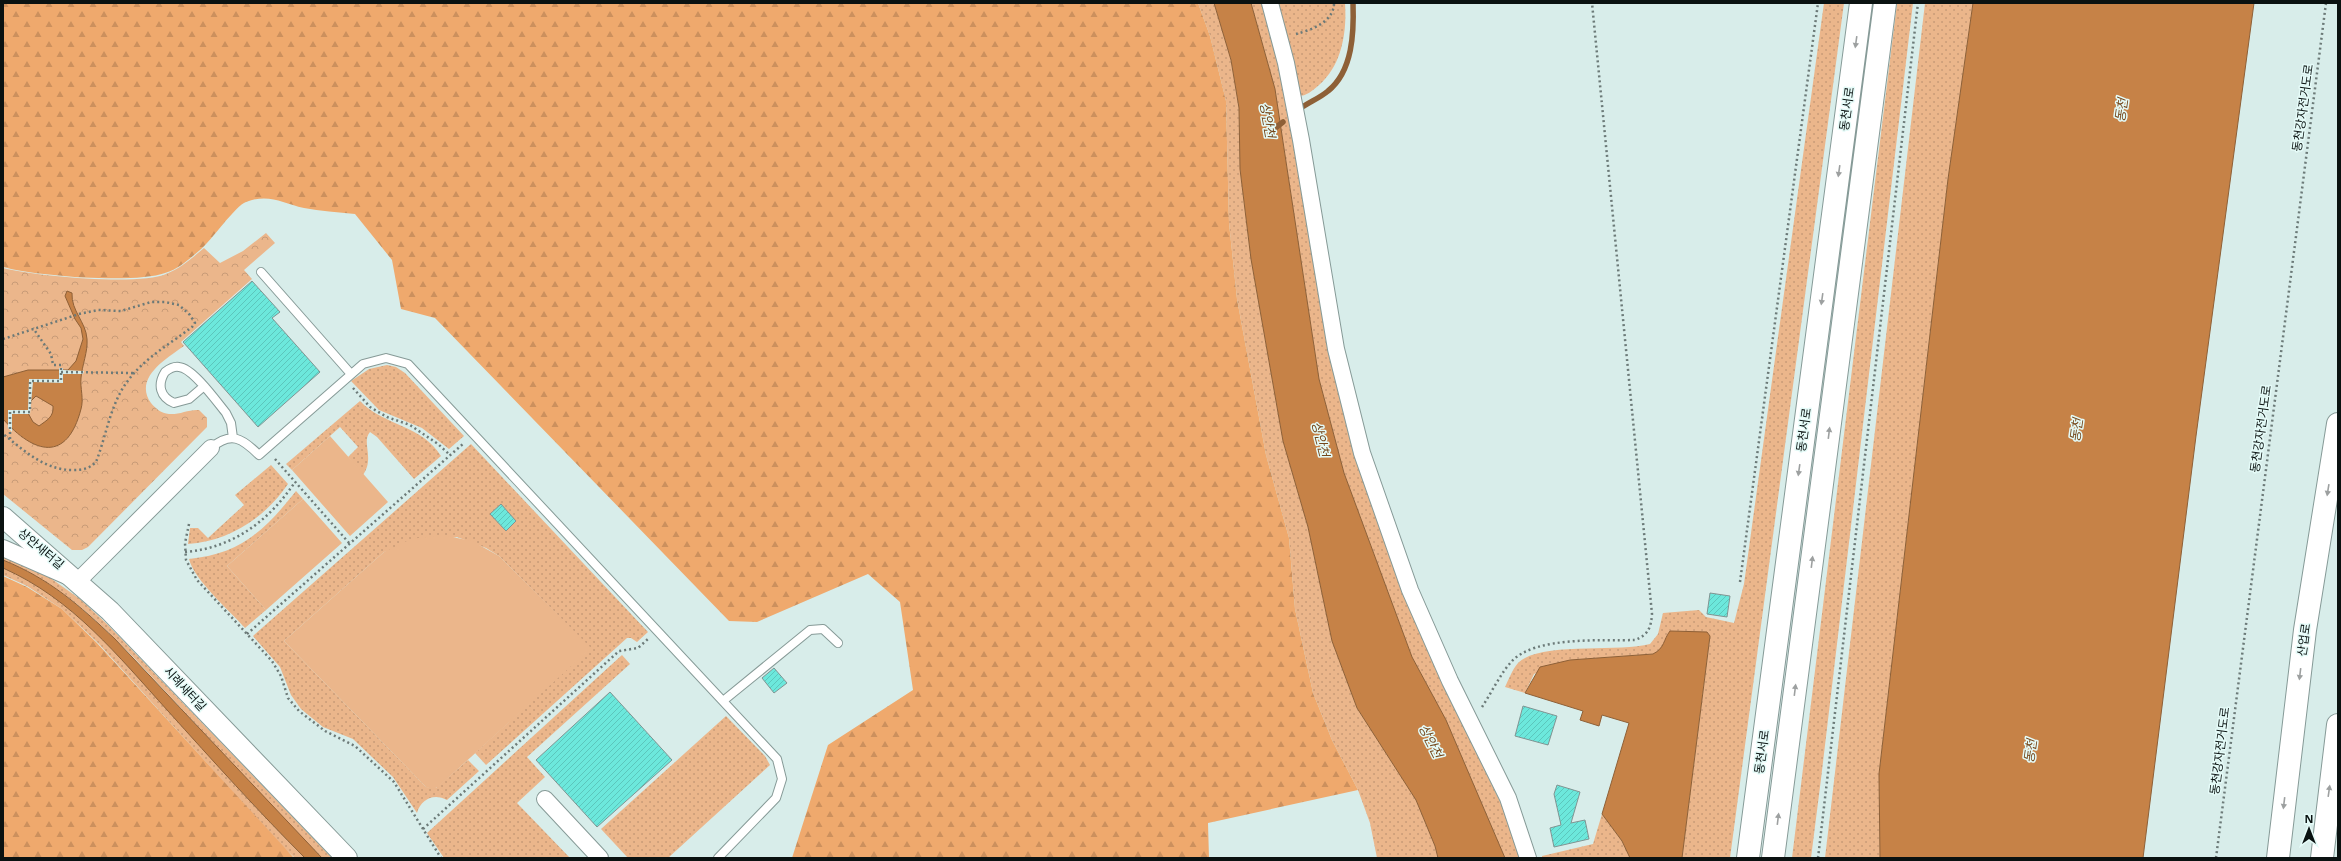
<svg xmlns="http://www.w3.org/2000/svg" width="2341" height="861" viewBox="0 0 2341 861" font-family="'Open Sans','Noto Sans KR',sans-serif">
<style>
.grass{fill:url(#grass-dots)}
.forest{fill:url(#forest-firs)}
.park{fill:url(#park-crowns)}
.pitch{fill:#ebb68b}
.water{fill:#c68247;stroke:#8e6037;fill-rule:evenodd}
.pier{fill:#d8edea}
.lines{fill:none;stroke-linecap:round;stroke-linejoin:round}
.stream{stroke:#8e6037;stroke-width:5.5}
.building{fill:url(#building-hatch);stroke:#819492}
.service-casing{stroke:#869a97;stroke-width:10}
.minor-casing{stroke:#869a97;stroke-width:18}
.tertiary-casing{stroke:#869a97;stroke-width:22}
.secondary-casing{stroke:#869a97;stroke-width:24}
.path{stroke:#6c7a78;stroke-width:2.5;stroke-dasharray:2 3;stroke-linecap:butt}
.service{stroke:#fff;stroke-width:8}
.minor{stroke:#fff;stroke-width:16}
.tertiary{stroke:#fff;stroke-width:20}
.secondary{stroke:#fff;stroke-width:22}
.oneway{fill:#9da0a0}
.labels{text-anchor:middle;stroke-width:3;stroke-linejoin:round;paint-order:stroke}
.street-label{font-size:12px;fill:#0a1211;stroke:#e5fbf8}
.water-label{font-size:13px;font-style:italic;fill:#75471b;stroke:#e5fbf8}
</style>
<defs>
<pattern id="grass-dots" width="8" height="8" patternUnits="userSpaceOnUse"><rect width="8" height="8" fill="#ebb68b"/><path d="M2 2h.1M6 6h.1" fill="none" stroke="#c89b77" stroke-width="1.8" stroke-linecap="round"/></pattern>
<pattern id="forest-firs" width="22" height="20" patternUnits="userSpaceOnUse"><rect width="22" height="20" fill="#efa96d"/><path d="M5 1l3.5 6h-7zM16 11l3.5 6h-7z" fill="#cc905d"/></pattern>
<pattern id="park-crowns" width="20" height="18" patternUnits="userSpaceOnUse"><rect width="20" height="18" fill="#ebb68b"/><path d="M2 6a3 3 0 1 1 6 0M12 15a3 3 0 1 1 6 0" fill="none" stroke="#c89b77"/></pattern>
<pattern id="building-hatch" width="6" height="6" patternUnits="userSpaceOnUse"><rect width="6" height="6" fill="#6ce8dc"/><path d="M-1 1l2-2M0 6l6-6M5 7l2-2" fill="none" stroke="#5cc6bc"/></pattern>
</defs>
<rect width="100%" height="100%" fill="#d8edea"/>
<!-- grass -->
<path class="grass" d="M1198,3H1214L1231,60L1239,108L1240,169L1251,259L1283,441L1308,527L1332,641L1357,708L1416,800L1435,846L1438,858H1377L1370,823L1358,790L1332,740L1313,693L1295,609L1289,538L1266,455L1237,299L1229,223L1226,101L1210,36Z
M1251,3H1266L1272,22L1337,376L1482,764L1503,808L1521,858H1505L1446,720L1412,657L1344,473L1319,379L1275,89Z
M1276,3H1345C1347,32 1342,65 1319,85C1312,91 1307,96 1298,96Z
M1824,3H1844L1730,858H1682L1710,637L1707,632L1667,635C1665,645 1663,650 1653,654L1570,660L1534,674L1525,693L1505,687C1509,679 1512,670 1518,663C1540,641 1618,653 1650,644L1658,634L1663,613L1699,610L1706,617L1734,623L1744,584Z
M1897,3H1913L1821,779L1811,858H1792Z
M1925,3H1973L1948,179L1879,774L1880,858H1825Z
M387,365L396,367L405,373L464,436L449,449L422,428L379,410L351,381L369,369Z
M360,401C384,426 422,425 441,456L414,479L377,437L370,432C361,442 375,458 363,475L348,457L358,447L340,427L292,470L286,464Z
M471,444L648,632L637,642L631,638H627L486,765L475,753L590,648L499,556L486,548L457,537L384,552L284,641L426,787L436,788L468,760L479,771L447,800C434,793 421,799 417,813L393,777L353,739L323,727L301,709L291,695L280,667L253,636Z
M271,465L288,484C265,518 229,541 188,544L190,528H198L208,538L244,505L235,495Z
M296,491L303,499L227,566L266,610L245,628C230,611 194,580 189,559C241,554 265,530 296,491Z
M3,555L49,577L80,599L108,625L332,858H322C274,808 226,757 179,706C125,649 77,590 3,560Z
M3,568C73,599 116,654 167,709C212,759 257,810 305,858H295L282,846L98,643L62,609L27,586L3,575Z
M622,655L630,664L527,757L545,777L517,803L570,858H444L427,833Z
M726,716L765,756L770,765L668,858H628L601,829Z
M1602,814L1622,841L1630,858H1542V856L1593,844Z"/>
<!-- forest -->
<path class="forest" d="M3,3H1198L1210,36L1226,101L1229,223L1237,299L1266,455L1289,538L1295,609L1313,693L1332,740L1358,790L1208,823L1209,858H792L828,745L913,690L900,602L868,574L757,622L729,621L435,318L401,309L392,260L355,214C338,212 320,211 304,208C282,203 269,193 246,202C236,205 211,241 200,250C189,259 179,269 165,273C135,284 35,276 3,267Z
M3,576L27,587L62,609L97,643L294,858H3Z"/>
<!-- park -->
<path class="park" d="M266,233L275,243L244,270L252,279L181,342L184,346C167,358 133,378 151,403C156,409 161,413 169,414C179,415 189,409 199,410L207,418V427L88,547L82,550H72L3,494V268C34,276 139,286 166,274C181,268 192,258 204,248L220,263L243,251Z"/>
<!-- pitch -->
<path class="pitch" d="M330,436L388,502L350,536L292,470Z
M303,499L342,543L266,610L227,566Z
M442,535L472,541L499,556L591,648L438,787L433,789L426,787L284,641L384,552L411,539Z"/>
<!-- water -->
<path class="water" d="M1214,3H1251L1275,89L1319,379L1344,473L1412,657L1446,720L1505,858H1438L1435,846L1416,800L1357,708L1332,641L1308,527L1283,441L1251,259L1240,169L1239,108L1231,60Z
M1973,3H2254L2196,436L2143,858H1880L1879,774L1948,179Z
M67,291L72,293C71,311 86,322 87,339C88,352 82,365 81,378C80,388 84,399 81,409C67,463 34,454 3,419V377L28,370H68L76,361L83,339L81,328L75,319L65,296ZM36,396L53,406C54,417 47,420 39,426L33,422L28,413L31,401Z
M3,560C50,579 79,605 115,639L322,858H305C258,811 213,761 168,711C118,656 73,599 3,568Z
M1670,631L1707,632L1710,636L1682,858H1630L1622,841L1602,814L1629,723L1602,715L1599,726L1580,720L1583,711L1525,693L1540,667L1570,660L1653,654C1665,648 1663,640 1670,631Z"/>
<!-- pier -->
<path class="pier" d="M59,368H63V370L84,371L83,374H63V383L33,382L30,414H12V432L8,428V410H28L29,379H59Z"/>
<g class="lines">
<!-- stream -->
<path class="stream" d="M1304,106C1312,101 1321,97 1328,91C1353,71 1354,32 1353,3
M1274,129L1283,122"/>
</g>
<!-- building -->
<path class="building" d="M252,281L280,312L272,318L320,372L258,427L183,342Z
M501,504L516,521L506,531L490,514Z
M1710,593L1730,596L1727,617L1707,614Z
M774,668L787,683L774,693L762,678Z
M610,692L672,760L597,827L536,760Z
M1523,706L1557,716L1548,745L1515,736Z
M1557,785L1580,792L1571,823L1585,820L1589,839L1554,847L1550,828L1561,825L1554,794Z"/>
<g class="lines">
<!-- service casing -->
<g class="service-casing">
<path id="service" d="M261,272L351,374
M203,387L189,399L174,403C160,397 157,385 165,372C169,369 174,366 179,367C193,368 217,402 226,413L231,423L233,438
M211,448C231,431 242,438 259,455L363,364L386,358L408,364L777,759L782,779L776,798L718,858
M723,701L810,630L823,629L838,643"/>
</g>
<!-- minor casing -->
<g class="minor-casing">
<path id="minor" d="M1270,3L1286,63L1301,140L1336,349L1362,453L1410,590L1450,681L1508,798L1528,858
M3,548L78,581L211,448
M545,799L600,858"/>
</g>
<!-- tertiary casing -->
<g class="tertiary-casing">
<path id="tertiary" d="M3,517L110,611L347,858"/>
</g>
<!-- secondary casing -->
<g class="secondary-casing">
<path id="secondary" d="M1748,858L1861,3
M1773,858L1885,3
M2278,858L2305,630L2338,424
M2322,858L2338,725"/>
</g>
<!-- path -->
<path class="path" d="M1296,34C1311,30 1334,22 1334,3
M3,339L79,314L98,310L121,311L151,302H165L179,305L190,315L195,323L192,327C170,344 143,359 127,382C110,405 106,437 96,462C89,469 82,470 73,470C44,470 25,451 3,434
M61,372L134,373
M353,388L370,407L387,417L410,425L438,444L450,455
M10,439V412H30V381H61V365H53L51,354L33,328
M275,459L350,544
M189,524L185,543L186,560L197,580L272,661L281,676L288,698L299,711L325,731L355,746L394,782L441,858
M185,552C233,548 269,521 295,482
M1740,582L1818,3
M247,634L464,443
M1482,707C1492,692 1500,674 1512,661C1536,636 1602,641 1635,640C1648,635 1651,628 1652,614L1592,3
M423,829L619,651L638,648L648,639
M1818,858L1918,3
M2216,858L2326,3"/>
<!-- service -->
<use href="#service" class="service"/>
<!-- minor -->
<use href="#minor" class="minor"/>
<!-- tertiary -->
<use href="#tertiary" class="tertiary"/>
<!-- secondary -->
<use href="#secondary" class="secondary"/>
</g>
<!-- one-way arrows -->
<defs><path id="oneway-solid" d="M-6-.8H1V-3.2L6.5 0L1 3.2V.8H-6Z"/></defs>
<g class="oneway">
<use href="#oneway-solid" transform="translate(1856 42) rotate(98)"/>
<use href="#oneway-solid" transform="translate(1839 171) rotate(98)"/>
<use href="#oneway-solid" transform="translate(1822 299) rotate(98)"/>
<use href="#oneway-solid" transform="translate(1829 433) rotate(-83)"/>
<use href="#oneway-solid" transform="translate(1799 470) rotate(98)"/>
<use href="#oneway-solid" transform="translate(2328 490) rotate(99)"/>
<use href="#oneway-solid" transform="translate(1812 562) rotate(-83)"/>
<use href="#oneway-solid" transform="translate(2300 674) rotate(97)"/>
<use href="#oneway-solid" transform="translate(1795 690) rotate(-83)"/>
<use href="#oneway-solid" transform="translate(2329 791) rotate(-82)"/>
<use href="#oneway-solid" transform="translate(2284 803) rotate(97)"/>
<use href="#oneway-solid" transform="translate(1778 819) rotate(-83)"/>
</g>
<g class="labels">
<!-- street labels -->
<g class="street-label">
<text transform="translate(2303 108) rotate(-82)" y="4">동천강자전거도로</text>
<text transform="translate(1847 109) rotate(-82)" y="4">동천서로</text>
<text transform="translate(2261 429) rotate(-82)" y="4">동천강자전거도로</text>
<text transform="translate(1804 430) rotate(-82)" y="4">동천서로</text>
<text transform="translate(41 549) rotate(40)" y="4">상안새터길</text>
<text transform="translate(2304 640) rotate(-82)" y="4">산업로</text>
<text transform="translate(185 689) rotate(47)" y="4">시례새터길</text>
<text transform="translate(2220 751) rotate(-83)" y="4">동천강자전거도로</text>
<text transform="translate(1762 752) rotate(-82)" y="4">동천서로</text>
</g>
<!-- water labels -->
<g class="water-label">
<text transform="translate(2121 110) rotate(-82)" y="5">동천</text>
<text transform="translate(1268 120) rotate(80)" y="5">상안천</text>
<text transform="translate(2076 430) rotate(-82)" y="5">동천</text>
<text transform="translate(1321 439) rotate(76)" y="5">상안천</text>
<text transform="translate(1431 741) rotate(63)" y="5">상안천</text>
<text transform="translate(2030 751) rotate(-82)" y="5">동천</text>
</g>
</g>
<!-- border -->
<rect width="2341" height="861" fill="none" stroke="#0a1211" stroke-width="8"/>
<!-- north arrow -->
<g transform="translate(2309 829)" stroke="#e5fbf8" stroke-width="3" paint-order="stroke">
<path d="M0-3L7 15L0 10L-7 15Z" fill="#0a1211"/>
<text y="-6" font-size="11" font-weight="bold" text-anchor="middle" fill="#0a1211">N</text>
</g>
</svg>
